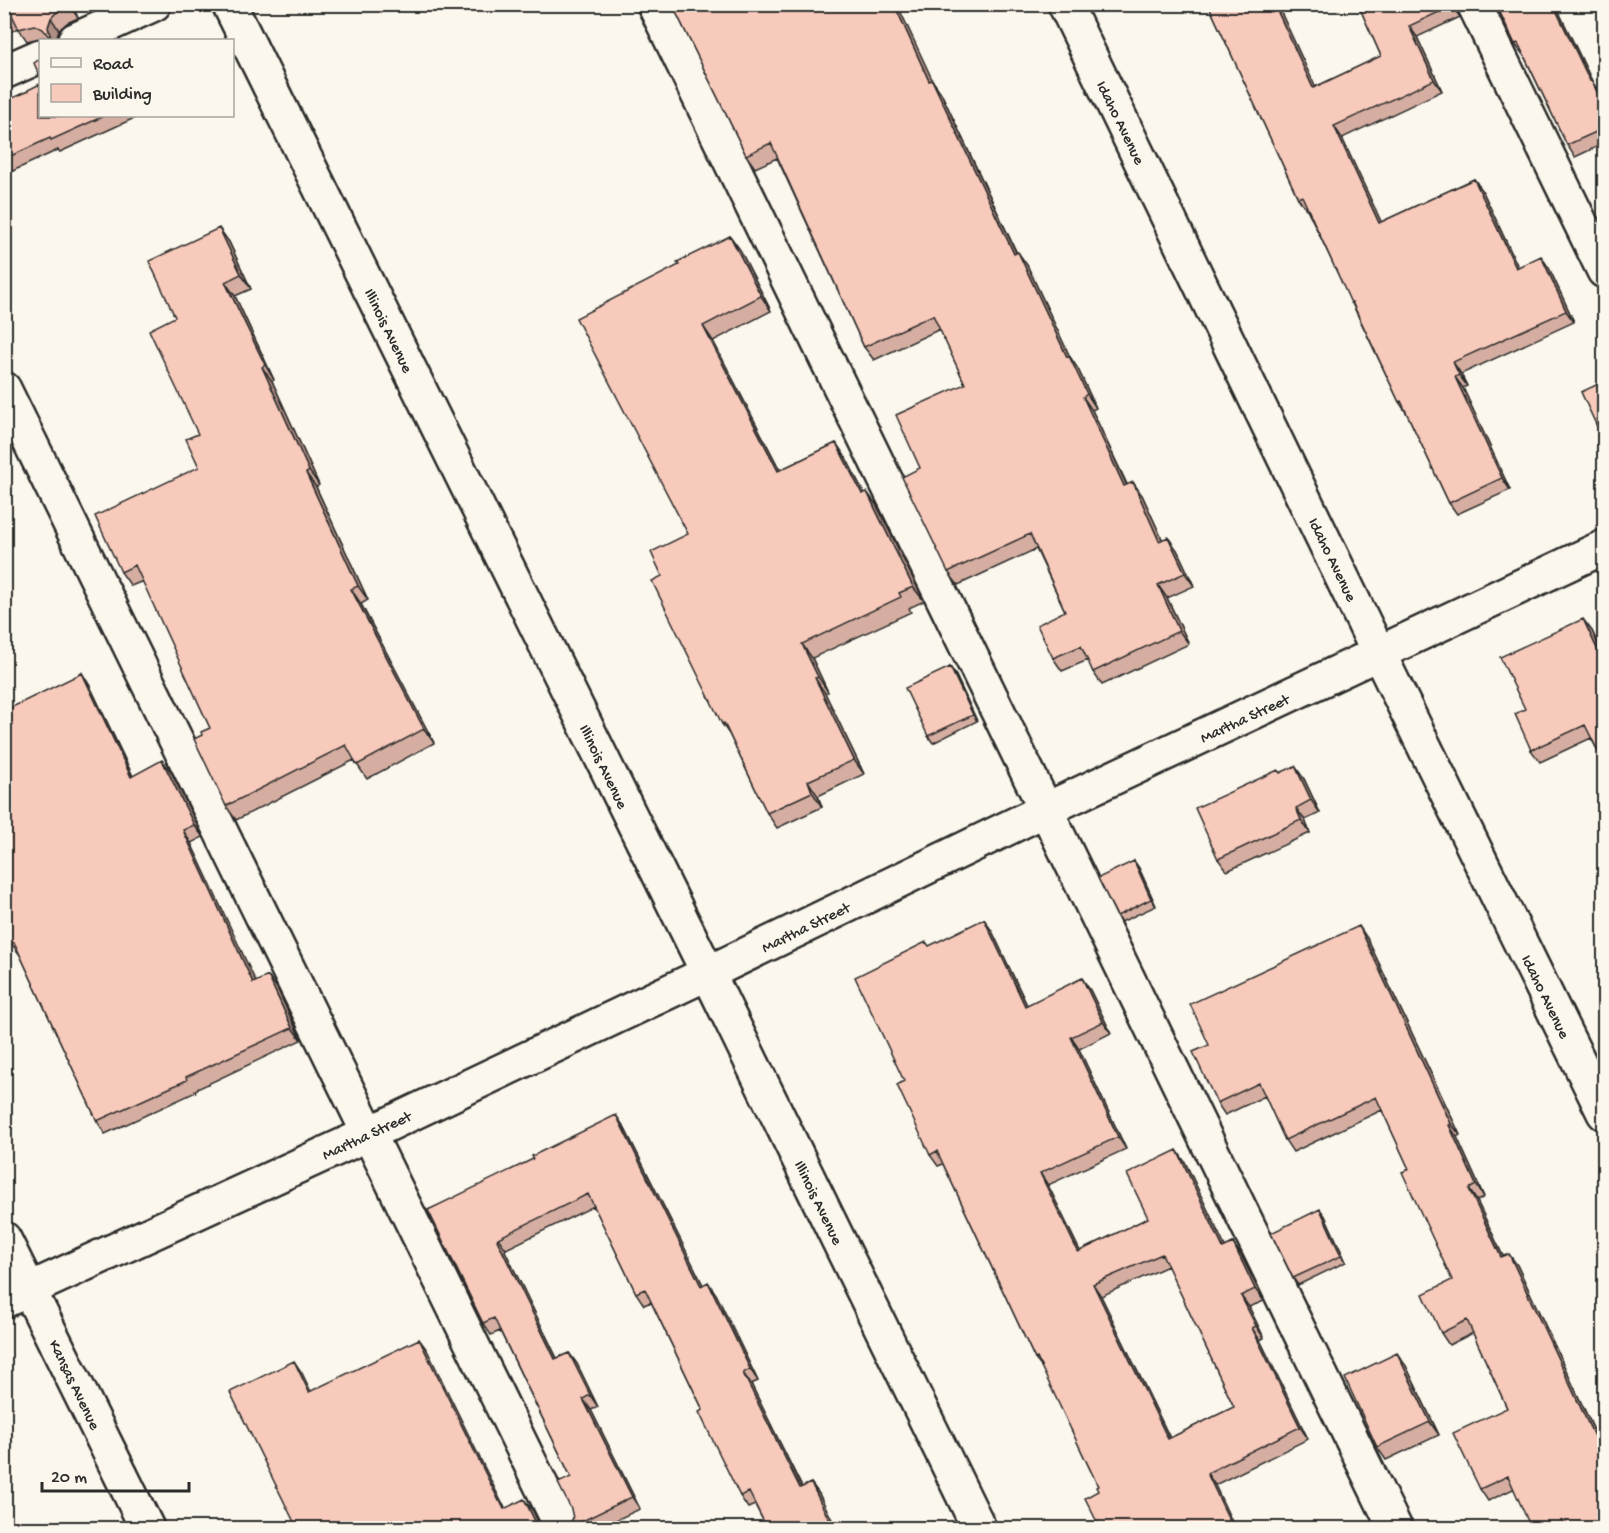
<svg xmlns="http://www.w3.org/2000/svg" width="1609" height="1533" viewBox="0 0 1609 1533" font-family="'Gochi Hand',sans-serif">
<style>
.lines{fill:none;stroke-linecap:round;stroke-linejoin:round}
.minor-casing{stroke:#2b2b2b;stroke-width:38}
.minor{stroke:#fbf7ec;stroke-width:33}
.wall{fill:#d5aea1;stroke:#2b2b2b;stroke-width:1.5;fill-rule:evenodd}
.shaded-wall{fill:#ae8d83;stroke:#2b2b2b;stroke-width:1.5}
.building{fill:#f8cabb;stroke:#2b2b2b;stroke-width:1.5;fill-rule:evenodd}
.labels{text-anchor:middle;stroke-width:5;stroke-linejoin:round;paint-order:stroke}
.street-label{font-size:16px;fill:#2b2b2b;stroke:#fbf7ec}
</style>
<rect width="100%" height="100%" fill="#fbf7ec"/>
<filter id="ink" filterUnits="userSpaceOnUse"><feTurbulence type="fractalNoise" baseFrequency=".0167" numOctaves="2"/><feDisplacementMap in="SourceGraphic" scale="12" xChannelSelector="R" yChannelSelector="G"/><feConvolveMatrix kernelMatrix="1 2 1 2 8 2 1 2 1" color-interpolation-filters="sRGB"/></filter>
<g filter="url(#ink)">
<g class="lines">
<!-- minor casing -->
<g class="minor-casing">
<path id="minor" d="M229,4L708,973L979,1528
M654,4L1395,1528
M1065,4L1379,654L1604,1113
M1474,4L1604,271
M75,40L154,4
M4,72L40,56
M4,389L562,1528
M4,1239L147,1528
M4,1301L368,1134L708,973L1045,810L1604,547"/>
</g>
<!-- minor -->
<use href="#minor" class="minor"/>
</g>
<!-- wall -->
<path class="wall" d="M4,4H72L78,18L67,23L59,30L56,39L57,40H49L43,37L27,41L18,28L4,35Z
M672,4L932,80L941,93L1017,253L1027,265L1070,357L1078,369L1096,408L1092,410L1127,484L1142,495L1162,539L1177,550L1194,586L1167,598L1189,644L1102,685L1093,672L1088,660L1062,671L1053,658L1065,611L1036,549L958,585L948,572L920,468L965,384L940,329L874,360L864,347L777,158L755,168L746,155Z
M1208,4H1277L1315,87L1381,56L1358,4H1456L1460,17L1417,37L1442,91L1342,138L1381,222L1474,179L1482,190L1518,267L1549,268L1574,322L1461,374L1467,386L1463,388L1510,490L1457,514L1449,503L1407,414L1399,402L1307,209H1306L1298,198Z
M1496,4H1555L1593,83L1599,92L1605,103V143L1575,157L1567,145L1524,56L1515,44Z
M28,91L40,116H139L60,152L58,150L4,175V102Z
M730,236L740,250L771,311L713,341L780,470L836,443L846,458L864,493L877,506L924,601L909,608L911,612L812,658L828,692L825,693L864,774L818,796L822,807L777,828L767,813L729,734L722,724L662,576L688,534L679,265Z
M229,242L251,289L235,296L274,380L272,381L319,485L316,487L368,600L361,604L434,743L367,779L354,760L236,820L226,806L202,735L210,728L143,581L131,586L121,572L199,467L198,434L175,317Z
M1605,381V440L1600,433Z
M1592,631L1605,659V765L1591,738L1540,762L1531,750L1525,709Z
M950,667L955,674L977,721L933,743L928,736Z
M82,673L90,686L133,776L171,772L203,837L191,843L255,982L277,988L301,1040L195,1090L196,1092L105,1134L97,1121L20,955L11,943Z
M1280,773L1304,779L1320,813L1305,820L1310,833L1227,871L1218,859Z
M1134,861L1139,868L1156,906L1121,922L1117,916Z
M992,931L1027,1005L1090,990L1111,1033L1079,1049L1126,1149L1048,1185L1080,1251L1148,1218L1185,1162L1225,1247L1233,1243L1241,1255L1264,1301L1249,1307L1264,1338L1260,1340L1308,1439L1215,1485L1098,1491V1486L1043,1369L1035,1359L943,1164L938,1166L930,1155L904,1081L929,946ZM1168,1266L1234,1407L1170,1438L1101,1296Z
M1367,938L1460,1135L1457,1137L1484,1197L1477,1201L1503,1256L1517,1265L1605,1454V1528L1513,1489L1488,1501L1480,1489L1507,1408L1473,1333L1449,1345L1441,1333L1452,1280L1409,1169L1382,1110L1293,1152L1285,1140L1265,1096L1225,1115L1217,1103L1209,1045Z
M624,1127L703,1285L716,1294L758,1381L751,1384L802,1487L811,1483L819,1494L836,1528H767L755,1505L748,1508L740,1496L703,1410L651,1302L644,1305L636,1293L594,1206L506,1249L505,1251L557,1358L569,1353L577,1364L598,1407L591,1410L640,1509L599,1528H568L573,1518L571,1477L500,1331L491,1335L483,1323L428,1210Z
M1325,1216L1346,1262L1298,1285L1293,1278Z
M1406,1366L1439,1435L1386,1460L1377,1447Z"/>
<!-- shaded-wall -->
<path class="shaded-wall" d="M69,4H72L78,18Z
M894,4H897L939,94L929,81Z
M1274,4H1277L1321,99L1313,88Z
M1451,4H1456L1460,17L1452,6Z
M1553,4H1555L1593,83L1599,92L1605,103V108L1590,81Z
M51,18L59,30L56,39L57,40H53L50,36L48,27Z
M1409,26L1417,37L1442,91L1434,80Z
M932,80L941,93L1023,267L1014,254Z
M1334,126L1342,138L1387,234L1379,223Z
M1474,179L1482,190L1524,280L1516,268Z
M219,228L229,242L251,289L241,274Z
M730,236L740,250L771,311L761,296Z
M1018,252L1027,265L1070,357L1078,369L1096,408L1087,394L1067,357Z
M1541,256L1549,268L1574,322L1566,311Z
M225,282L235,296L274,380L265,365Z
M703,326L713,341L788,486L778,471Z
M1453,362L1461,374L1467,386L1459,375Z
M262,367L272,381L319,485L309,471Z
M1455,377L1463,388L1510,490L1502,478Z
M1083,397L1092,410L1133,499L1124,486Z
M836,443L846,458L872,509L862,494Z
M306,473L316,487L368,600L358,586Z
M1133,482L1142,495L1169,554L1159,541Z
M867,492L877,506L924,601L913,587Z
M1168,537L1177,550L1194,586L1185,573Z
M1158,585L1167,598L1189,644L1179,631Z
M351,589L361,604L434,743L424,729Z
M1583,619L1592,631L1605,659V666Z
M802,644L812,658L828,692L818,677Z
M950,667L955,674L977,721L973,715Z
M82,673L90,686L139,790L131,777Z
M815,678L825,693L864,774L854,760Z
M162,760L171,772L203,837L194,825Z
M1295,766L1304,779L1320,813L1311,800Z
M808,781L818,796L822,807L812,792Z
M1296,808L1305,820L1310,833L1301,820Z
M183,830L191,843L262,995L253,983Z
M1134,861L1139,868L1156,906L1151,899Z
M984,919L992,931L1033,1018L1025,1006Z
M1359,926L1367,938L1460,1135L1451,1124Z
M268,976L277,988L301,1040L292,1028Z
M1082,978L1090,990L1111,1033L1103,1022Z
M1071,1037L1079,1049L1126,1149L1118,1137Z
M616,1115L624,1127L709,1297L701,1286Z
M1449,1125L1457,1137L1484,1197L1476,1185Z
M1177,1150L1185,1162L1231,1259L1223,1248Z
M1040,1173L1048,1185L1086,1264L1078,1252Z
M1469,1189L1477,1201L1509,1269L1501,1257Z
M1320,1209L1325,1216L1346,1262L1341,1256Z
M498,1238L506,1249L505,1251L563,1371L555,1359L497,1240Z
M1233,1243L1241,1255L1264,1301L1255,1289Z
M1509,1254L1517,1265L1605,1454V1460Z
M708,1282L716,1294L758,1381L750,1369Z
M1093,1284L1101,1296L1176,1451L1168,1439Z
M1241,1296L1249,1307L1264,1338L1256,1326Z
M1252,1328L1260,1340L1308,1439L1300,1427Z
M419,1339L427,1350L502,1503L509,1513L513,1521L499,1501Z
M569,1353L577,1364L598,1407L590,1395Z
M1397,1353L1406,1366L1439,1435L1430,1422Z
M294,1361L302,1373L317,1404L309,1392Z
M743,1373L751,1384L808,1500L800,1488Z
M583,1399L591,1410L640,1509L632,1497Z
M1207,1473L1215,1485L1235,1528H1233Z
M811,1483L819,1494L836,1528H833Z
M524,1499L533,1511L541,1528H540L537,1525Z"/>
<!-- building -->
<path class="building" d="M4,4H69L70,6L58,11L51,18L48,27L50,36L53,40H49V37L43,29L34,25L19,29L12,15L4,19Z
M672,4H894L929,81L932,80L1014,254L1018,252L1067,357L1069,356L1087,394L1083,397L1124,486L1133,482L1159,541L1168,537L1185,573L1158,585L1179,631L1093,672L1081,646L1053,658L1037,625L1065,611L1030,534L948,572L902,477L920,468L896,415L965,384L933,315L864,347L771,143L746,155Z
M1208,4H1274L1313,88L1381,56L1358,4H1451L1452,6L1409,26L1434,80L1334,126L1379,223L1474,179L1516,268L1541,256L1566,311L1453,362L1459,375L1455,377L1502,478L1449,503L1401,401L1399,402L1352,302L1351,303L1302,196L1298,198Z
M1496,4H1553L1590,81L1591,80L1605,108V128L1567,145L1518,43L1515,44Z
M40,59V77L34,63Z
M40,84V116H104L51,140L50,138L4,159V102L28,91V90Z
M219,228L241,274L225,282L265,365L262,367L309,471L306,473L358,586L351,589L424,729L357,765L346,745L226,806L194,739L202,735L201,732L210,728L135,565L121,572L95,516L199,467L186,439L198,434L149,330L175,317L149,261Z
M730,236L761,296L703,326L778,471L836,443L862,494L867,492L913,587L899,593L901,597L802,644L818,677L815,678L854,760L808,781L812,792L767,813L724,723L722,724L652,581L662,576L651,552L688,534L576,318L679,265L677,262Z
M1605,381V431L1600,433L1581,392Z
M1583,619L1605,666V765L1585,725L1531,750L1515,714L1525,709L1500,657Z
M950,667L973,715L928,736L905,688Z
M82,673L131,777L162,760L194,825L183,830L253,983L268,976L292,1028L186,1077L187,1080L97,1121L14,942L11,943L4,929V711Z
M1295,766L1311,800L1296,808L1301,820L1218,859L1195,808L1278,770L1280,773Z
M1134,861L1151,899L1117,916L1098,878Z
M984,919L1025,1006L1082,978L1103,1022L1071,1037L1118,1137L1040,1173L1078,1252L1148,1218L1127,1174L1177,1150L1223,1248L1233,1243L1255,1289L1241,1296L1256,1326L1252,1328L1300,1427L1207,1473L1233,1528H1100L1085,1498L1098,1491L1096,1487L1098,1486L1037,1358L1035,1359L937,1151L930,1155L897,1085L904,1081L855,977L926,942L929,946ZM1162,1254L1234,1407L1168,1439L1093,1284Z
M1359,926L1451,1124L1449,1125L1476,1185L1469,1189L1501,1257L1509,1254L1605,1460V1528H1531L1508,1476L1480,1489L1453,1433L1507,1408L1467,1320L1441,1333L1423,1294L1452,1280L1402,1172L1409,1169L1376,1097L1285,1140L1259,1083L1217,1103L1193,1052L1209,1045L1190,1004Z
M616,1115L701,1286L708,1282L750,1369L743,1373L800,1488L811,1483L833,1528H767L749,1492L740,1496L699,1412L703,1410L645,1289L636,1293L588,1194L498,1238L497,1240L555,1359L569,1353L590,1395L583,1399L632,1497L568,1528L573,1518L571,1509L558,1483L571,1477L494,1318L483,1323L428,1210L533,1159L532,1156Z
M1320,1209L1341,1256L1293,1278L1271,1233Z
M419,1339L499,1501H500L504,1509L524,1499L537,1525L541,1528H297L230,1392L294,1361L309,1392Z
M1397,1353L1430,1422L1377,1447L1345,1378Z"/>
</g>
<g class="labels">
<!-- street labels -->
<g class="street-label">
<text transform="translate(1122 122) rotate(64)" y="6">Idaho Avenue</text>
<text transform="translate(390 330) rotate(64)" y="6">Illinois Avenue</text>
<text transform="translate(1334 559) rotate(64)" y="6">Idaho Avenue</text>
<text transform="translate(1244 717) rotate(-25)" y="6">Martha Street</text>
<text transform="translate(605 766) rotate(64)" y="6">Illinois Avenue</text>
<text transform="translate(805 926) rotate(-26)" y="6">Martha Street</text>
<text transform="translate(1547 996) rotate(64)" y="6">Idaho Avenue</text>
<text transform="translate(366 1134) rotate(-25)" y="6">Martha Street</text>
<text transform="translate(820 1202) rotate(64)" y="6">Illinois Avenue</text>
<text transform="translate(76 1384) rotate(64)" y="6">Kansas Avenue</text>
</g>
</g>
<!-- margin -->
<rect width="1609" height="1533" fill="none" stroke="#fbf7ec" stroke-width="24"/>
<rect x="12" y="12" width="1585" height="1509" fill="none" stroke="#2b2b2b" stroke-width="2" filter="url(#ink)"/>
<!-- legend -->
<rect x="39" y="39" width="195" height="78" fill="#fbf7ec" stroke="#a8a59f" stroke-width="1.5"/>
<rect x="51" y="58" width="30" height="9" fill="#fbf7ec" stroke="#a8a59f" stroke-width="1.5"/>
<text x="93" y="69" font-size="18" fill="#2b2b2b">Road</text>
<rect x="51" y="84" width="30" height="18" fill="#f8cabb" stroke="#a8a59f" stroke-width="1.5"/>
<text x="93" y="99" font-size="18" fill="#2b2b2b">Building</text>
<!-- scale -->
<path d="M42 1482v9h147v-9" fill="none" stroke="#2b2b2b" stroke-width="3"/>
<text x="51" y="1482" font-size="18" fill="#2b2b2b" stroke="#fbf7ec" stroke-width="4.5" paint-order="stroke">20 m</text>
</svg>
